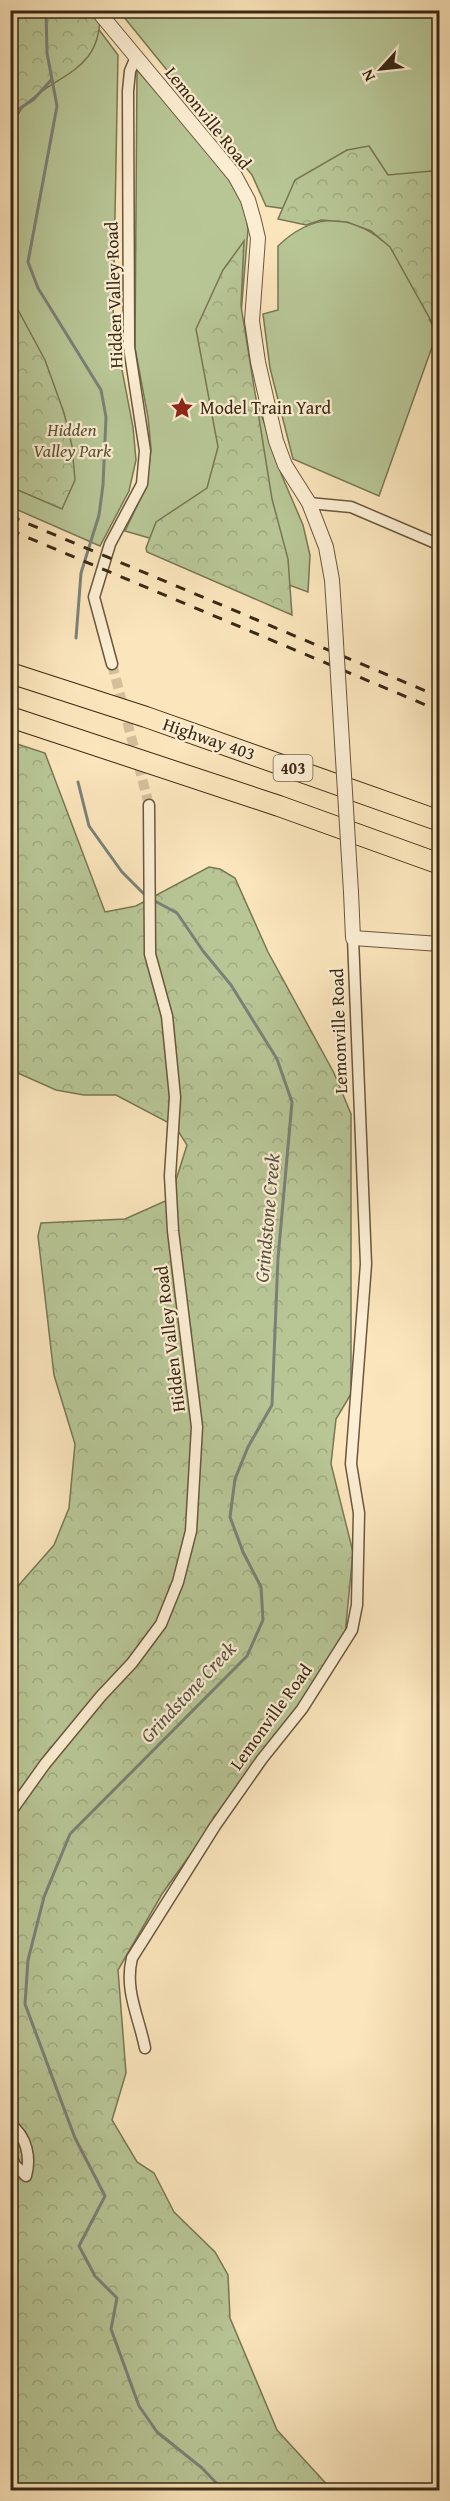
<svg xmlns="http://www.w3.org/2000/svg" width="450" height="2501" viewBox="0 0 450 2501" font-family="'Gentium Book Plus',serif">
<style>
.green{fill:#b8c696;stroke:#787754;stroke-width:1.5}
.forest{fill:url(#forest-crowns);stroke:#787754;stroke-width:1.5}
.lines{fill:none;stroke-linecap:round;stroke-linejoin:round}
.stream{stroke:#7a8179;stroke-width:3}
.minor-tunnel{stroke:#d4bf9a;stroke-width:10;stroke-dasharray:10 5;stroke-linecap:butt}
.minor-casing{stroke:#6a573d;stroke-width:13}
.tertiary-casing{stroke:#6a573d;stroke-width:16}
.motorway-casing{stroke:#392813;stroke-width:22}
.minor{stroke:#fceed3;stroke-width:10}
.tertiary{stroke:#fceed3;stroke-width:14}
.motorway{stroke:#fbe5bc;stroke-width:20}
.rail{stroke:#392813;stroke-width:3;stroke-dasharray:10 10;stroke-linecap:butt}
.tertiary-bridge-casing{stroke:#6a573d;stroke-width:16;stroke-linecap:butt}
.tertiary-bridge{stroke:#fceed3;stroke-width:14}
.labels{text-anchor:middle;stroke-width:4.5;stroke-linejoin:round;paint-order:stroke}
.shield{fill:#fceed3;stroke:#74634d;stroke-width:1.5}
.shield-label{font-size:16px;font-weight:bold;fill:#392813}
.street-label{font-size:18px;fill:#392813;stroke:#fceed3}
.poi-label{font-size:18px;fill:#392813;stroke:#fceed3;text-anchor:start}
.park-label{font-size:18px;font-style:italic;fill:#595034;stroke:#fceed3}
.water-label{font-size:20px;font-style:italic;fill:#595446;stroke:#fceed3}
</style>
<defs>
<pattern id="forest-crowns" width="20" height="18" patternUnits="userSpaceOnUse" patternTransform="scale(1.5)"><rect width="20" height="18" fill="#b8c696"/><path d="M2 6a3 3 0 1 1 6 0M12 15a3 3 0 1 1 6 0" fill="none" stroke="#9faa80"/></pattern>
</defs>
<rect width="100%" height="100%" fill="#fbe5bc"/>
<filter id="stains"><feTurbulence type="fractalNoise" baseFrequency=".00333" numOctaves="4"/><feColorMatrix values="0 0 0 0 .2 0 0 0 0 .09 0 0 0 0 .02 0 0 0 .5 -.17"/></filter>
<radialGradient id="worn" r=".72"><stop offset=".6" stop-color="#630" stop-opacity="0"/><stop offset="1" stop-color="#630" stop-opacity=".3"/></radialGradient>
<!-- green -->
<path class="green" d="M11,11H85L118,55L113,323L133,427L136,460L129,491L100,546L11,507Z
M119,11H439V335L429,319L437,333L379,496L293,459L270,368L263,314L278,310V246C311,214 347,212 383,241L371,221L266,206L252,175Z
M137,70L213,157L243,200L248,229L241,314L250,357L253,390L282,476L303,525L310,555L308,592L205,554L125,531L146,487L151,449L148,417L135,348Z"/>
<!-- forest -->
<path class="forest" d="M11,11H100C102,75 55,72 22,108C17,114 14,126 11,134Z
M369,146L388,175L432,171L439,177V335L390,247L371,231L347,222L321,220L306,225L278,219L295,180L347,150Z
M244,241L241,306L272,499L288,559L292,615L147,552L146,548L156,522L207,488L218,447L196,329L223,270Z
M10,295L45,360L64,413L72,446L75,480L62,509L11,487Z
M11,742L45,753L105,912L136,906L209,867L220,869L235,878L268,952L334,1073L351,1114V1394L336,1419L331,1464L353,1552L345,1635L321,1683L246,1777L162,1894L118,1970L126,2073L112,2120L137,2162L154,2173L174,2212L215,2252L228,2275L230,2318L277,2430L332,2490H11V1594L54,1545L69,1508L75,1444L54,1375L38,1236L41,1223L125,1219L170,1199L187,1145L175,1126L116,1095H84L56,1090L11,1070L10,942L15,871L11,869Z"/>
<g class="lines">
<!-- stream -->
<path class="stream" d="M46,10L47,53L57,106L28,262L38,288L101,390L106,417L103,485L99,515L81,573L76,638
M10,115L34,99L52,79
M78,782L89,826L122,872L147,897
M153,900L177,913L203,951L231,985L277,1059L292,1102L278,1258L272,1405L248,1447L235,1479L230,1517L243,1552L261,1587L263,1620L247,1656L70,1834L44,1897L28,1960L25,2004L75,2138L105,2196L79,2246L95,2276L117,2298L111,2329L139,2406L157,2432L202,2468L223,2490"/>
<!-- minor-tunnel -->
<path class="minor-tunnel" d="M112,664L149,805"/>
<!-- minor casing -->
<g class="minor-casing">
<path id="minor" d="M309,503L351,507L440,545
M112,664L94,597L110,544L142,484L145,451L129,347L128,91L130,71L136,57
M10,1813L45,1764L101,1696L132,1663L161,1624L178,1582L191,1531L197,1427L173,1231L170,1176L175,1097L167,1016L150,954L149,805
M145,2048C139,2017 124,1990 132,1958L215,1826L262,1759L302,1709L352,1630L357,1605L359,1513L351,1464L366,1264L353,938
M10,2124C27,2136 31,2158 26,2176L15,2165L10,2152"/>
</g>
<!-- tertiary casing -->
<g class="tertiary-casing">
<path id="tertiary" d="M97,10L216,153L235,176L248,200L254,221L258,238L252,321L258,362L276,441L285,465L309,503L326,547L332,580L335,626
M351,892L353,938L440,944"/>
</g>
<!-- motorway casing -->
<g class="motorway-casing">
<path id="motorway" d="M10,673L146,717L440,821
M10,717L279,806L440,864"/>
</g>
<!-- minor -->
<use href="#minor" class="minor"/>
<!-- tertiary -->
<use href="#tertiary" class="tertiary"/>
<!-- motorway -->
<use href="#motorway" class="motorway"/>
<!-- rail -->
<path class="rail" d="M10,516L440,697
M10,530L440,711"/>
<!-- tertiary-bridge casing -->
<g class="tertiary-bridge-casing">
<path id="tertiary-bridge" d="M335,626L351,892"/>
</g>
<!-- tertiary-bridge -->
<use href="#tertiary-bridge" class="tertiary-bridge"/>
</g>
<!-- icons -->
<defs>
<g id="sight-bare" transform="scale(1.8)"><path d="M0-6L1.8-2.2L6-1.7L2.9 1.2L3.7 5.4L0 3.3L-3.7 5.4L-2.9 1.2L-6-1.7L-1.8-2.2Z" fill="#8f2418" stroke="#fceed3" stroke-width="2.5" paint-order="stroke"/></g>
</defs>
<g fill-rule="evenodd">
<use href="#sight-bare" x="182" y="408"/>
</g>
<g class="labels">
<!-- shield labels -->
<rect class="shield" x="273.5" y="755" width="39" height="26" rx="4.5"/>
<g class="shield-label">
<text x="293" y="774">403</text>
</g>
<!-- street labels -->
<g class="street-label">
<text transform="translate(208 118) rotate(51)" y="6">Lemonville Road</text>
<text transform="translate(114 295) rotate(-92)" y="6">Hidden Valley Road</text>
<text transform="translate(209 739) rotate(19)" y="6">Highway 403</text>
<text transform="translate(339 1031) rotate(-92)" y="6">Lemonville Road</text>
<text transform="translate(170 1339) rotate(-97)" y="6">Hidden Valley Road</text>
<text transform="translate(271 1717) rotate(-54)" y="6">Lemonville Road</text>
</g>
<!-- poi labels -->
<g class="poi-label">
<text x="200" y="414">Model Train Yard</text>
</g>
<!-- park labels -->
<g class="park-label">
<text x="72" y="436">Hidden<tspan x="72" dy="21">Valley Park</tspan></text>
</g>
<!-- water labels -->
<g class="water-label">
<text transform="translate(267 1218) rotate(-85)" y="7">Grindstone Creek</text>
<text transform="translate(188 1692) rotate(-47)" y="7">Grindstone Creek</text>
</g>
</g>
<!-- margin -->
<rect width="450" height="2501" fill="none" stroke="#fbe5bc" stroke-width="36"/>
<rect x="12" y="12" width="426" height="2477" fill="none" stroke="#392813" stroke-width="3"/>
<rect x="18" y="18" width="414" height="2465" fill="none" stroke="#392813" stroke-width="1.5"/>
<!-- north arrow -->
<g transform="translate(381 69) rotate(243)" stroke="#fceed3" stroke-width="4.5" paint-order="stroke">
<path d="M0-4.5L10 22L0 15L-10 22Z" fill="#392813"/>
<text y="-9" font-size="16" font-weight="bold" text-anchor="middle" fill="#392813">N</text>
</g>
<rect width="100%" height="100%" filter="url(#stains)"/>
<rect width="100%" height="100%" fill="url(#worn)"/>
</svg>
